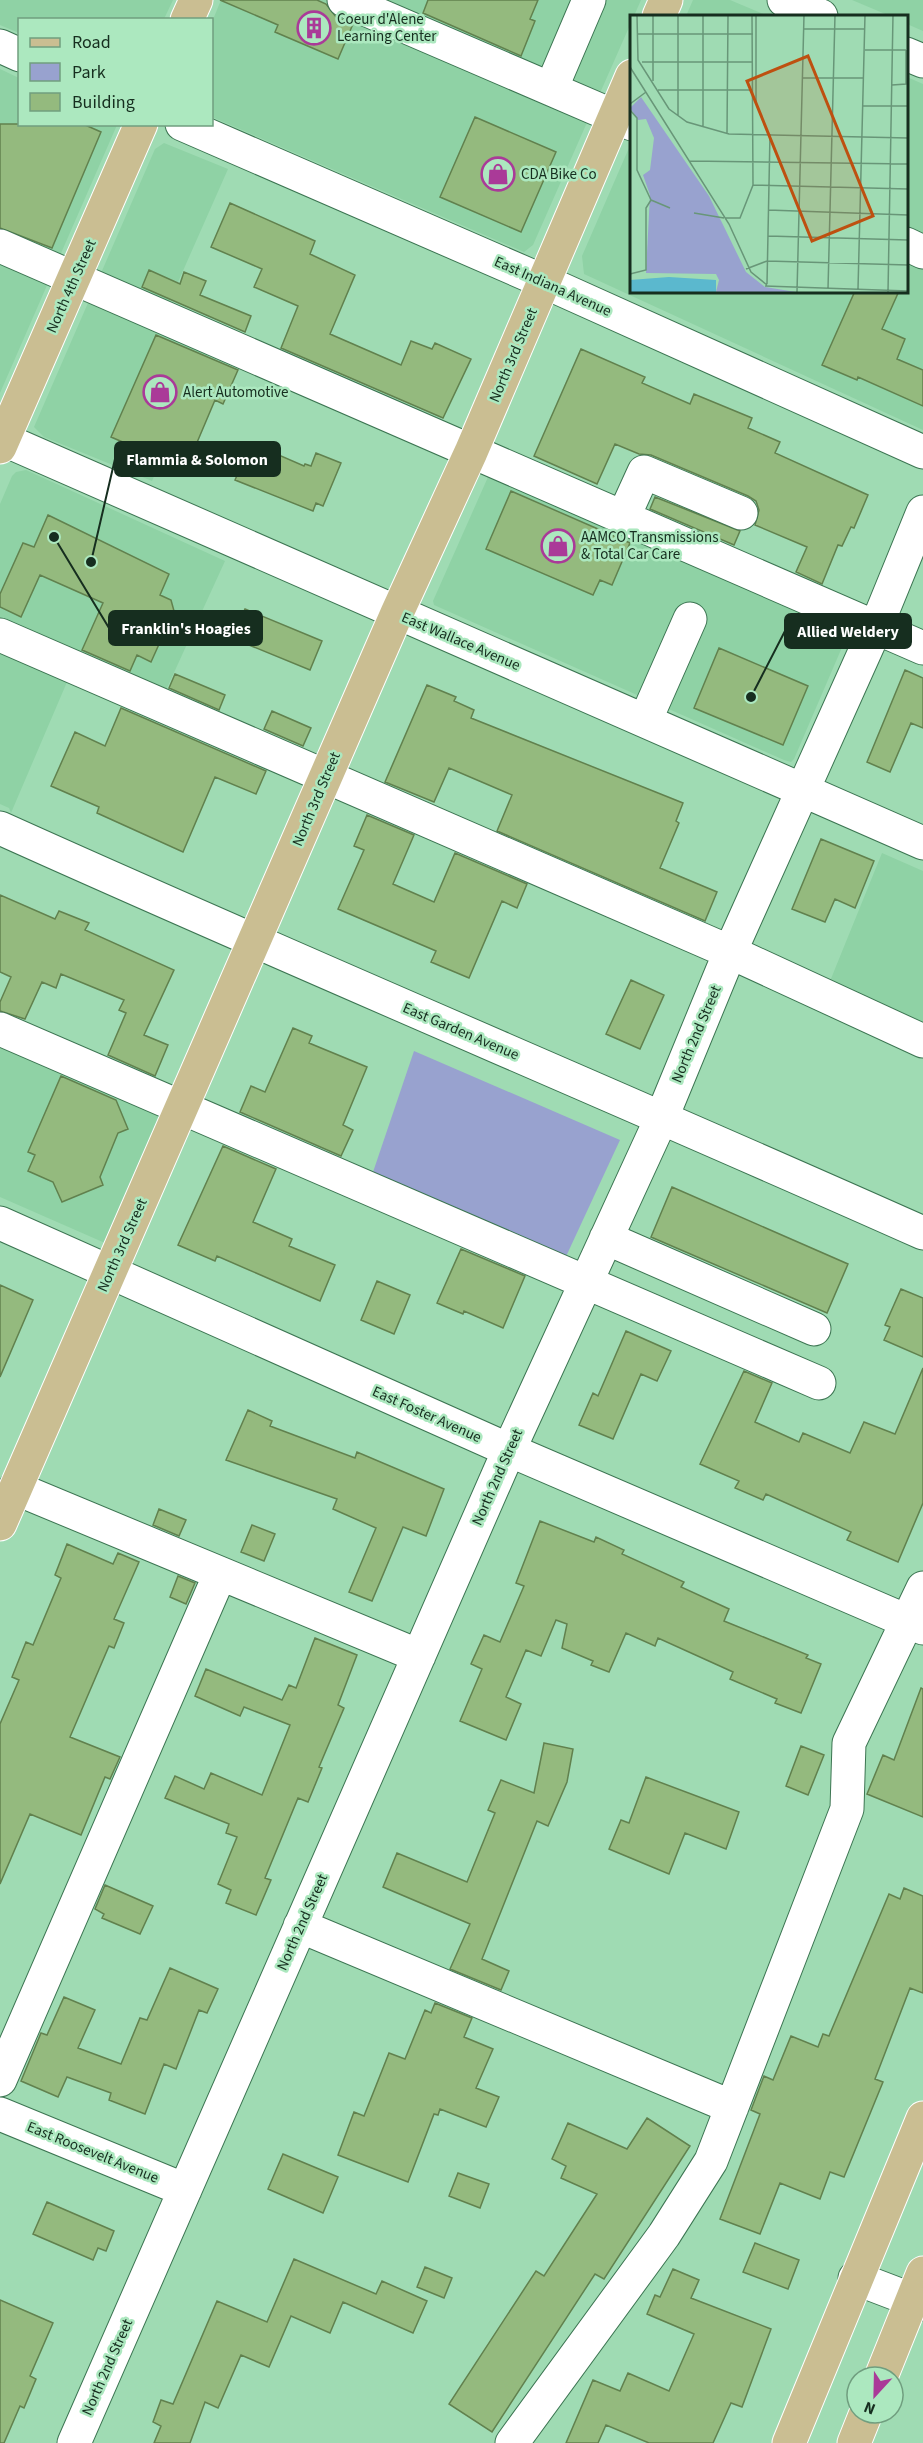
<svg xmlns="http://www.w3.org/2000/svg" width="923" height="2443" viewBox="0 0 923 2443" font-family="'Source Sans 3',sans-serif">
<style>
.built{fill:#8fd2a5}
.green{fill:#98a2cf}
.building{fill:#94ba7e;stroke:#61814e;stroke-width:1.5}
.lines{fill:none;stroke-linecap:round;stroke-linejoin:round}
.minor-casing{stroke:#3c7552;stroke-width:35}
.major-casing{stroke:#fff;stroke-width:35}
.minor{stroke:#fff;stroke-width:33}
.major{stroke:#cabe92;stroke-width:33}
.labels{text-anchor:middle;stroke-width:5;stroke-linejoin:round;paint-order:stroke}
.poi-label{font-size:15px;fill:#162e1f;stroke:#ace8bf;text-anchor:start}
.street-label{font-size:15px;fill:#162e1f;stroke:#ace8bf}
.inset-road{fill:none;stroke:#689678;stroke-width:1.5}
.view{fill:#be5010;fill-opacity:0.15;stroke:#be5010;stroke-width:3}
.inset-edge{fill:none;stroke:#162e1f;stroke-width:3}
.leader{fill:none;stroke:#162e1f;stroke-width:2}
.callout-dot{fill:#162e1f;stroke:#ace8bf;stroke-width:2}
.callout{fill:#162e1f;stroke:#162e1f;stroke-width:2}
.callout-label{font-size:16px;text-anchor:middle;font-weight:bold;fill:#fff}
</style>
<rect width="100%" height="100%" fill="#9fdbb3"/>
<!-- built -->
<path class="built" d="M0,0H173L164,19L20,20L19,33L0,25Z
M221,0H641L533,245L524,252L212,117V22Z
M693,0H730L768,16H686Z
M852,0H923V31L907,24L906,16H890Z
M0,69L19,78L20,124L117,125L0,393Z
M907,77L923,84V430L584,274L582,256L632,141V291H906Z
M164,143L228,169L167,307L219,329L152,481L44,437L34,427L155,149Z
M492,468L849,631L794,759L791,762L784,760L434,605L433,601Z
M26,470L225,561L156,712L70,675L11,813L9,808L0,804V504L12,476L16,472Z
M882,853L923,871V1036L826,991Z
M0,1017L174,1092L105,1243L0,1197Z"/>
<!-- green -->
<path class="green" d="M414,1051L620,1140L563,1263L371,1178Z"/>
<!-- building -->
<path class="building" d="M220,0H317L326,4L336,17L353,24L338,59L275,32L278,25Z
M428,0H538L530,19L535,21L521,56L423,13Z
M475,117L556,152L521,232L440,197Z
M0,124H83L101,132L52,248L0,228Z
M230,203L315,241L310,254L355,275L330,334L401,365L411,341L432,349L435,343L471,359L443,418L281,348L298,306L254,287L262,269L211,247Z
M149,270L180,284L184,272L206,281L200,295L251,316L245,332L142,287Z
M855,291H899L882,329L905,339L897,359L923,370V406L858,377L857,380L822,365Z
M156,335L238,370L223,404L215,400L190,459L165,449L160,458L111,437Z
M581,349L645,377L642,383L690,404L694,394L752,418L748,428L780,442L775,453L868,495L854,528L851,527L842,546L838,545L822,584L796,572L807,547L755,525L759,510L756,501L748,496L651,455L639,454L615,444L597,484L534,456Z
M251,443L304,466L305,464L311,466L316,453L341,463L323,506L316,503L313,511L235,480Z
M511,491L630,543L612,585L600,580L593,595L486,549Z
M655,497L740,531L734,545L650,509Z
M48,515L169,574L160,595L171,600L174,611L151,662L137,655L130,671L82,650L103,603L40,575L21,617L0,607V594L23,543L34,547Z
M245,609L322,641L310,670L232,638Z
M719,648L808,686L783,745L694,708Z
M905,670L923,678V728L911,723L890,772L867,762Z
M175,674L225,695L219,710L169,688Z
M427,685L456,697L454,701L474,710L471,718L683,803L676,821L679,823L660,868L717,892L705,921L497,831L512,795L449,768L434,802L385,782Z
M121,708L266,771L256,794L215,777L183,852L97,813L99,807L51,786L75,732L105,746Z
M272,711L311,728L303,746L264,729Z
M367,815L414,835L393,884L434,902L455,853L527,884L517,908L502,901L469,978L431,962L436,951L338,909L364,850L354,846Z
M821,839L874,861L855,908L835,899L825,922L792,909Z
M0,895L55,919L59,911L89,923L85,930L174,970L144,1035L168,1045L155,1076L108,1055L126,1013L119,1010L124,1000L61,974L56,988L42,982L25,1019L0,1011V1002L11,977L0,972Z
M631,980L664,995L640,1049L606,1034Z
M293,1028L312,1036L309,1043L367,1067L343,1125L353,1130L341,1156L240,1112L251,1086L265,1092Z
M61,1076L116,1100L128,1129L118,1133L100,1177L103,1185L62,1202L53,1182L28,1171L35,1155L28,1152Z
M223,1146L276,1169L253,1222L292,1239L289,1246L335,1265L320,1301L217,1256L215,1261L178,1245Z
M672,1187L848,1264L827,1313L651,1237Z
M461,1249L525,1276L503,1328L464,1311L463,1314L437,1303Z
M377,1281L410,1295L394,1334L361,1320Z
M0,1285L33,1300L0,1377Z
M901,1289L923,1298V1357L884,1340L890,1327L885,1325Z
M626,1331L671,1351L657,1381L641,1374L613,1439L579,1425L593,1393L598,1396Z
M923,1368V1503L898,1562L847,1540L851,1532L766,1494L763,1500L735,1488L739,1481L700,1464L744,1371L772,1383L755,1422L799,1442L803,1433L850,1453L864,1422L895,1434Z
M248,1410L272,1421L270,1426L355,1458L357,1452L444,1489L426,1536L403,1527L372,1601L349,1592L376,1528L333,1509L337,1499L226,1460Z
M159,1509L186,1520L179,1536L153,1525Z
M540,1521L594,1542L596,1537L624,1550L622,1554L684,1582L681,1587L729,1609L724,1621L808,1655L806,1658L821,1664L801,1713L775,1703L777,1699L730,1679L733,1672L658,1638L655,1646L626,1633L609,1672L591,1665L593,1661L562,1648L567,1624L556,1620L541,1656L526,1650L506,1697L521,1704L506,1740L460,1721L482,1669L471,1664L484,1635L500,1642L524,1586L516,1583Z
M252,1525L275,1534L264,1561L241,1552Z
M67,1544L113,1564L118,1553L139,1562L114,1619L124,1623L114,1648L109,1646L70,1737L120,1757L110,1779L105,1777L81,1835L30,1814L0,1884V1724L19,1680L12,1677L26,1642L33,1645L61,1578L55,1575Z
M178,1576L195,1583L186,1604L170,1597Z
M315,1638L357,1655L338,1705L344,1708L319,1767L322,1768L308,1802L298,1798L265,1878L271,1880L256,1915L226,1903L231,1890L218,1884L237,1837L226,1833L229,1824L165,1798L175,1776L204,1789L211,1773L262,1795L290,1725L244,1707L240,1716L195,1696L206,1669L282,1700L289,1685L296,1688Z
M921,1688L923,1689V1817L867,1794L883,1755L894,1760Z
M544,1743L573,1749L567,1782L548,1826L537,1821L482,1959L509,1971L501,1990L450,1969L470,1924L383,1887L397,1853L467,1882L495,1813L488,1810L501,1780L534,1793Z
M801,1746L824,1755L808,1795L786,1786Z
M646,1777L739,1812L726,1849L685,1833L669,1874L609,1849L621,1820L629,1823Z
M105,1885L153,1906L140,1934L102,1918L104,1914L95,1909Z
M904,1888L923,1896V1993L910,1988L875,2079L883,2082L844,2177L830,2172L820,2199L780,2183L760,2234L720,2219L760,2114L751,2110L764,2076L773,2080L791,2036L818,2047L823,2034L829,2036L889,1894L900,1899Z
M170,1968L218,1989L207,2013L199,2010L176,2069L164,2064L145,2114L109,2100L111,2093L67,2077L58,2097L21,2081L41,2033L47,2035L64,1997L95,2010L78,2048L121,2064L140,2018L147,2020Z
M435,2003L472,2018L464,2037L493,2049L476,2088L499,2097L486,2127L440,2109L438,2115L434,2114L408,2182L338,2155L354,2112L364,2116L389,2053L405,2059L425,2010L431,2013Z
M647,2118L690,2146L604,2279L595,2274L492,2432L449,2404L536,2271L544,2276L597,2194L561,2178L566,2166L552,2159L568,2123L627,2149Z
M283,2154L338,2177L323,2213L268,2189Z
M458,2173L489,2184L480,2208L449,2196Z
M47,2202L114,2231L106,2251L98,2248L93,2260L33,2234Z
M755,2243L799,2260L788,2289L743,2272Z
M294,2259L376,2294L382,2281L427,2301L413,2333L343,2302L330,2333L291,2316L269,2367L241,2355L218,2408L205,2402L190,2443H154L161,2426L153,2422L161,2400L173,2404L217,2301L267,2322Z
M425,2267L452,2278L444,2298L417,2287Z
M673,2269L699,2280L691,2298L771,2329L742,2407L731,2403L713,2443H649L606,2425L598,2443H566L593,2380L620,2391L628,2373L669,2391L694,2334L647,2314L655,2295L660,2297Z
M0,2300L53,2323L30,2376L36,2379L24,2408L20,2406L4,2443H0Z"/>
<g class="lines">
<!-- minor casing -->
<g class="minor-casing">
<path id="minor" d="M344,0L632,124
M784,0L821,16
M0,46L20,55
M906,54L923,61
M551,89L589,0
M182,124L545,282L923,452
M906,244L923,252
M0,246L923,648
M0,438L923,843
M623,518L644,472L741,513
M0,635L730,952L923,1041
M645,721L690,619
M0,828C306,966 616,1096 923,1233
M0,1029L819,1383
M0,1223L509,1450L923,1628
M606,1238L814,1329
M15,1488L419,1656
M300,1926L732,2107
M0,2080L220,1574
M0,2114L185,2190
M855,2278L923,2304
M74,2443L509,1450L662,1117L730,952L876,627L923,512
M512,2443L664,2235L711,2161L847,1809L849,1743L923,1588"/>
</g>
<!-- major casing -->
<g class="major-casing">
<path id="major" d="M659,16L666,0
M187,20L196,0
M0,447L141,124
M0,1524L397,613L471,452L632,76
M881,2377L923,2273
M789,2443L923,2118
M854,2443L866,2413"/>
</g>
<!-- minor -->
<use href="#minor" class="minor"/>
<!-- major -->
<use href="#major" class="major"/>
</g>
<!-- icons -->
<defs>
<g id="building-ring" transform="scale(1.725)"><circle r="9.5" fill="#ace8bf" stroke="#aa3a98" stroke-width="1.5"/><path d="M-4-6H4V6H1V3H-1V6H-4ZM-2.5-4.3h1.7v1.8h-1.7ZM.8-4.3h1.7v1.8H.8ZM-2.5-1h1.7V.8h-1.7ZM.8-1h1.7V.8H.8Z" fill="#aa3a98"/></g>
<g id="shop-ring" transform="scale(1.725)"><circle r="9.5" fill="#ace8bf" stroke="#aa3a98" stroke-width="1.5"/><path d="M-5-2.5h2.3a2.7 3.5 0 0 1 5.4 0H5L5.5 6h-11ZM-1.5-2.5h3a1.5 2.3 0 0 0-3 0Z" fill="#aa3a98"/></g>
</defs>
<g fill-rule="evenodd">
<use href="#building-ring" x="314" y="28"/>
<use href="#shop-ring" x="498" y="174"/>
<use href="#shop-ring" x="160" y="392"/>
<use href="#shop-ring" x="558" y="546"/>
</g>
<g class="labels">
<!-- poi labels -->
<g class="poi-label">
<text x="337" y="24">Coeur d'Alene<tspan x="337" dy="17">Learning Center</tspan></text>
<text x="521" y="179">CDA Bike Co</text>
<text x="183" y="397">Alert Automotive</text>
<text x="581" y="542">AAMCO Transmissions<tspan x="581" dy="17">&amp; Total Car Care</tspan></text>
</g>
<!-- street labels -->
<g class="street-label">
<text transform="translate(71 286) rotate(-66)" y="5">North 4th Street</text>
<text transform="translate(553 286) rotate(24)" y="5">East Indiana Avenue</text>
<text transform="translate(513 355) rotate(-67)" y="5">North 3rd Street</text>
<text transform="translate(461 641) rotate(23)" y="5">East Wallace Avenue</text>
<text transform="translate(316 799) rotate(-67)" y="5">North 3rd Street</text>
<text transform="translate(461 1031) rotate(23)" y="5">East Garden Avenue</text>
<text transform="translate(696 1034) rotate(-67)" y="5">North 2nd Street</text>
<text transform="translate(122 1245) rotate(-66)" y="5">North 3rd Street</text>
<text transform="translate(427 1414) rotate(24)" y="5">East Foster Avenue</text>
<text transform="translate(497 1477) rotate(-66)" y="5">North 2nd Street</text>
<text transform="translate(302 1922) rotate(-66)" y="5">North 2nd Street</text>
<text transform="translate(93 2152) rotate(22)" y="5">East Roosevelt Avenue</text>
<text transform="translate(107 2367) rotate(-66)" y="5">North 2nd Street</text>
</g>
</g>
<!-- overview -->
<g transform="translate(630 15)">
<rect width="278" height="278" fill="#9fdbb3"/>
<path d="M11,82L79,181L116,257L135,272L166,277H86L89,265L86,259L16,258L20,180L13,160L20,155L24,123L16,104L8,105L0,93Z" fill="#98a2cf"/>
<path d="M39,262L86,265V277H0V265Z" fill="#5bb8ce"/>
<path class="inset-road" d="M7,0L8,45L39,94L57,107L99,119L278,123M23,0V66M48,0V101M174,14H235M7,19H123M235,35H276M12,47H122M0,52L99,209L121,257L137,270M172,63H233M262,70L276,69V35M28,75H122M126,88V0M0,89L16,77M233,91H278M0,95L7,103V155L21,185M73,112V0M97,118L98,1M59,146L278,149M123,170L278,174M21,185L40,193M138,195L278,200M64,198L94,203M95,203H110L123,170L122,0M138,221L278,225M116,254L137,246L278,250M0,259L16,255V193L21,185M137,269L140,119M135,271L278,276M198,274L205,0M228,274L235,0M167,277L174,0M258,277L263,0"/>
<path class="view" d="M178,41L243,201L182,226L117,66Z"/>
<rect width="278" height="278" class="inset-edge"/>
</g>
<!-- callouts -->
<path class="leader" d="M91 562L115 459M54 537L109 628M751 697L785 631"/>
<g class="callout-dot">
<circle cx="91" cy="562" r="6"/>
<circle cx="54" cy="537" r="6"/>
<circle cx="751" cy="697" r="6"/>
</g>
<g class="callout">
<rect x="115" y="442" width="165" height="34" rx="6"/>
<rect x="109" y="611" width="153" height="34" rx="6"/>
<rect x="785" y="614" width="126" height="34" rx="6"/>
</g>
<g class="callout-label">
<text x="197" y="465">Flammia &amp; Solomon</text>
<text x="186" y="634">Franklin's Hoagies</text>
<text x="848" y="637">Allied Weldery</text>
</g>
<!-- legend -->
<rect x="18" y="18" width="195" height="108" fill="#ace8bf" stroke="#709e7f" stroke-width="1.5"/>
<rect x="30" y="38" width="30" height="9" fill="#cabe92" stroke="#709e7f" stroke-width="1.5"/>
<text x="72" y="48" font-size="18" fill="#162e1f">Road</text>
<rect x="30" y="63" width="30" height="18" fill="#98a2cf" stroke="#709e7f" stroke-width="1.5"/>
<text x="72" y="78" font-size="18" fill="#162e1f">Park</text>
<rect x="30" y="93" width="30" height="18" fill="#94ba7e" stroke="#709e7f" stroke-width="1.5"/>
<text x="72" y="108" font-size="18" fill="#162e1f">Building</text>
<!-- north arrow -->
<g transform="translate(875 2395) rotate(202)"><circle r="28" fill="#ace8bf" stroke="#709e7f" stroke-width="1.5"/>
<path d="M0-4.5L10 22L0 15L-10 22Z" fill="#aa3a98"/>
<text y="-9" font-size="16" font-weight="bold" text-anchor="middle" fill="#162e1f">N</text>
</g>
</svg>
